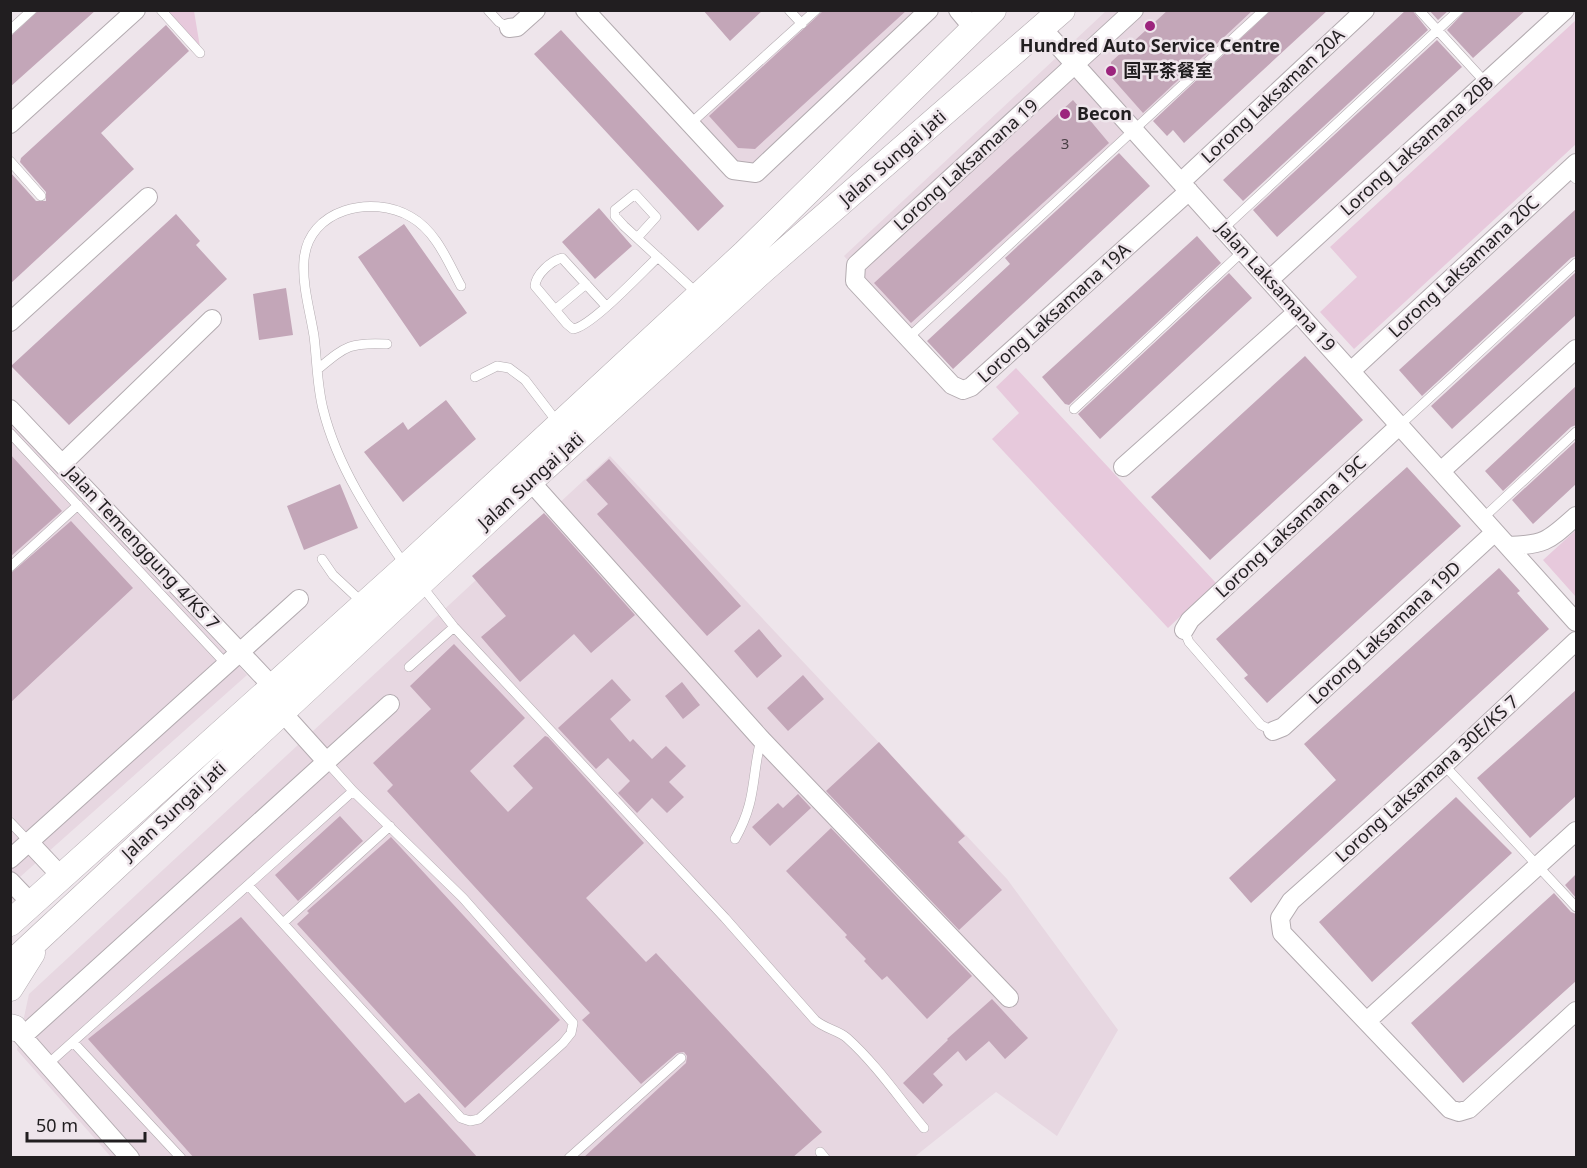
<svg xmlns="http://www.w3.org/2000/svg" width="1587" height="1168" viewBox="0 0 1587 1168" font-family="'Noto Sans','Noto Sans SC',sans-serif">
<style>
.built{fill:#e7d7e1}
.green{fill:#e7c9dc}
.building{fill:#c3a6b8}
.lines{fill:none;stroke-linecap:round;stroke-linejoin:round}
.service-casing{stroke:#b3abb0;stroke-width:10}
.minor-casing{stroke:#b3abb0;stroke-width:20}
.secondary-casing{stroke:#b3abb0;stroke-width:27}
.service{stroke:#fff;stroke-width:9}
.minor{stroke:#fff;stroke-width:18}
.secondary{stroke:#fff;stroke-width:26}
.poi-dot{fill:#9c247d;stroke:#eee5eb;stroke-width:2}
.labels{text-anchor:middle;stroke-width:5;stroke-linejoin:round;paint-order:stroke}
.number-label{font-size:15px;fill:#4a4046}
.poi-label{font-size:18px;font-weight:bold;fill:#211e20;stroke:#eee5eb;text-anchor:start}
.street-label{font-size:18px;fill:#211e20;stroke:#eee5eb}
</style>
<rect width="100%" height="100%" fill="#eee5eb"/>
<!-- built -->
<path class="built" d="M795,11H920L753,167L736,165L697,123L806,24Z
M1106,11H1260L911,331L844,256Z
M10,421L247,675L11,885H10Z
M610,456L1007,879L1118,1030L1057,1136L996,1092L913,1158L111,1157L17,1050L29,994Z"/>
<!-- green -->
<path class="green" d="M166,11H194L200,47Z
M1576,20V144L1354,349L1320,312L1357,277L1330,247Z
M1016,368L1216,583L1168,628L992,439L1019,413L996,387Z
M1576,530V597L1543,560Z"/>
<!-- building -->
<path class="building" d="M39,10H96L10,87V37Z
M703,10H763L730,41Z
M824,10H907L755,149L738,148L709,116Z
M1168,10H1253L1143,113L1112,78L1111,62Z
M1271,10H1328L1184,143L1173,130L1167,136L1153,121Z
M1406,10H1412L1428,30L1243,201L1223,180Z
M1429,10H1449L1438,20Z
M1466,10H1526L1473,58L1447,30Z
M166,25L189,51L101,133L134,169L10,284V172L36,201H46V192L20,162L21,158Z
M561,30L724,206L698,231L534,54Z
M1437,40L1462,67L1277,237L1253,210Z
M1073,100L1109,143L911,323L874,283Z
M1119,153L1150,186L953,369L927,341L1010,264L1005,258Z
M599,208L632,246L595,279L562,242Z
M1576,209V256L1571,258L1422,396L1399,370Z
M176,214L200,241L196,245L227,279L69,425L11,366Z
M404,224L467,313L420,347L358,257Z
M1197,236L1221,263L1069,405L1065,404L1042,377Z
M1576,272V315L1452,429L1431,406Z
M1229,273L1252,298L1100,439L1078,414Z
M286,288L293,335L259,340L253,294Z
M1305,356L1363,420L1210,560L1151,497Z
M1576,386V425L1571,427L1503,491L1485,471Z
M446,400L476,439L403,502L364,452L403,422L408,430Z
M1576,441V484L1533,524L1512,500Z
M10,454L62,511L10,557Z
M609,459L741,606L707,636L597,514L608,504L586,480Z
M1407,467L1461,526L1267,703L1244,678L1248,675L1216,639Z
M340,484L358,528L304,550L287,506Z
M544,513L635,615L591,653L574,634L520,682L481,637L506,616L472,576Z
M71,521L133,588L10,703V574Z
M1499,568L1520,591L1517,593L1549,629L1251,903L1229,878L1336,780L1304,744Z
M759,629L782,656L757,678L734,651Z
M454,644L525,718L470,771L508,812L533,788L513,766L545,736L548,737L644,843L586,898L646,962L656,953L822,1132L792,1158H583L686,1063L687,1056L684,1052L677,1053L641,1084L582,1020L590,1013L387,791L393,785L373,763L431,709L410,686Z
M803,675L824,699L788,731L767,708Z
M612,679L631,700L610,719L630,742L633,739L652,759L666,746L686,766L669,782L684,797L667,813L652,798L637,813L618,793L630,781L608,758L596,769L558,728Z
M682,682L700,705L683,719L665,696Z
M1576,690V796L1530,838L1477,778Z
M879,742L965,836L958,842L1002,890L959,930L826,791Z
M798,794L811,808L770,846L752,827L778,803L783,808Z
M1456,797L1512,853L1372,982L1319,922Z
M340,816L363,841L298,901L275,875Z
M831,828L972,976L927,1019L887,976L882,980L864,961L866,959L845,937L847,935L786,871Z
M391,837L560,1020L465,1108L297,924L309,913L307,911Z
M1576,874V898L1565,885Z
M1554,893L1571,912L1576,914V981L1463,1083L1411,1023Z
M241,917L405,1103L419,1093L478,1158H194L88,1039Z
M992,999L1028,1038L1005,1059L989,1041L966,1061L958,1051L933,1074L943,1085L923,1104L903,1083L948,1040L947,1039Z"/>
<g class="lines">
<!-- service casing -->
<g class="service-casing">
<path id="service" d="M161,10L200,53
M488,10L499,22L509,28
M789,10L802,24
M1419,10L1486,83
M10,30L32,10
M690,124L816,10
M10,161L41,196
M1568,171L1576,179
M1223,229L1459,10
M637,238L656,217L635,194L615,210V216L624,226L698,294
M606,306L562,258C551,261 536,274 535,286L567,324L573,329C591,327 642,272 658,257
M555,310L586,284
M908,338L1264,10
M318,369C346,346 350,342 387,344
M475,377L497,366L509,368L525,380L558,423
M1074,409L1243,251
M1400,425L1576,263
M10,433L226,664
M1483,518L1576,432
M322,559L333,575L363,603
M405,565C371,517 337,466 323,409C317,386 317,360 314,336C310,311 302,285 304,260C308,209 372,194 411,217C436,231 448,262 461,286
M10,567L78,505
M421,585L454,627L725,918L815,1020C825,1029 838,1030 847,1038C876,1064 899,1098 924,1128
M1184,630L1189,642L1261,725L1273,731
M409,667L454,627
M1444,765L1576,907
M10,822L29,842
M735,839C757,800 751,779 761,739
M248,885L461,1118L470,1121L479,1119L563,1043L571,1033L573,1023L463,898L353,791
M283,923L390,826
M73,1042L181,1158
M48,1064L353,791L326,761
M820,1152L825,1158
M569,1158L681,1058"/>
</g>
<!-- minor casing -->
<g class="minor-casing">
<path id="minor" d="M585,10L733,170L756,173L929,10
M958,10L973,28
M1134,10L856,265L855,281L952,385L963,390L971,387L1189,191
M509,28L517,27L536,10
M1043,29L1576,622
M10,124L136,10
M1181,182L1365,10
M1269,280L1565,10
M10,322L148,197
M1351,371L1576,163
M10,409L273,687
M62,464L212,319
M1123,467L1297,312
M1441,471L1576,349
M530,481L761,739L1009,998
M1508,546C1546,545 1549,540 1576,516
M1184,630L1190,620L1400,425
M1576,641L1444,765L1291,901L1280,918L1282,933L1450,1109L1459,1112L1469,1109L1576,1011
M281,711L326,761
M1273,731L1283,727L1495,532
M29,842L62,877
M10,859L299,599
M10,881L32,904
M1367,1021L1576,831
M16,1029L130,1158
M23,1036L390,704"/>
</g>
<!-- secondary casing -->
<g class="secondary-casing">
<path id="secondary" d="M10,923L406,567L745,253L993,10
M10,965L530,481L763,270L1062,10
M10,988L32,953
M10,1027L14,1028"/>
</g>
<!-- service -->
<use href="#service" class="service"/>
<!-- minor -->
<use href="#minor" class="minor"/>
<!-- secondary -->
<use href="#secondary" class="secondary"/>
</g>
<!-- markers -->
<g class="poi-dot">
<circle cx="1150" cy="26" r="6"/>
<circle cx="1111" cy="71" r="6"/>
<circle cx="1065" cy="114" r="6"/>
</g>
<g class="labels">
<!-- number labels -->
<g class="number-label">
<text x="1065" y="149">3</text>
</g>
<!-- poi labels -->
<g class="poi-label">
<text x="1150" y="52" text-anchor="middle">Hundred Auto Service Centre</text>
<text x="1123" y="77">国平茶餐室</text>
<text x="1077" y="120">Becon</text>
</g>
<!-- street labels -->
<g class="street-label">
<text transform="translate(1273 96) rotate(-43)" y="6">Lorong Laksaman 20A</text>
<text transform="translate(1417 146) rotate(-42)" y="6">Lorong Laksamana 20B</text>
<text transform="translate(893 158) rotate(-41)" y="6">Jalan Sungai Jati</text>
<text transform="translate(966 165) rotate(-42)" y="6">Lorong Laksamana 19</text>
<text transform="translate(1464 267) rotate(-43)" y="6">Lorong Laksamana 20C</text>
<text transform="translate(1276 287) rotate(48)" y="6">Jalan Laksamana 19</text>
<text transform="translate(1054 313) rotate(-42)" y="6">Lorong Laksamana 19A</text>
<text transform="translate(531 481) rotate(-42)" y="6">Jalan Sungai Jati</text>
<text transform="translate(1291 527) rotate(-43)" y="6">Lorong Laksamana 19C</text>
<text transform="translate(142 548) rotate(47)" y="6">Jalan Temenggung 4/KS 7</text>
<text transform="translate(1385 633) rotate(-43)" y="6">Lorong Laksamana 19D</text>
<text transform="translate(1427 779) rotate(-42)" y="6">Lorong Laksamana 30E/KS 7</text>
<text transform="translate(174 811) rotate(-43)" y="6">Jalan Sungai Jati</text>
</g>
</g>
<!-- border -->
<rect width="1587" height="1168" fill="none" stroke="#211e20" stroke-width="24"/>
<!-- scale -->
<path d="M27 1132v9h118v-9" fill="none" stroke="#211e20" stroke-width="3"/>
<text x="36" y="1132" font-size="18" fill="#211e20" stroke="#eee5eb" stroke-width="4.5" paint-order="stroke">50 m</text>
</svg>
